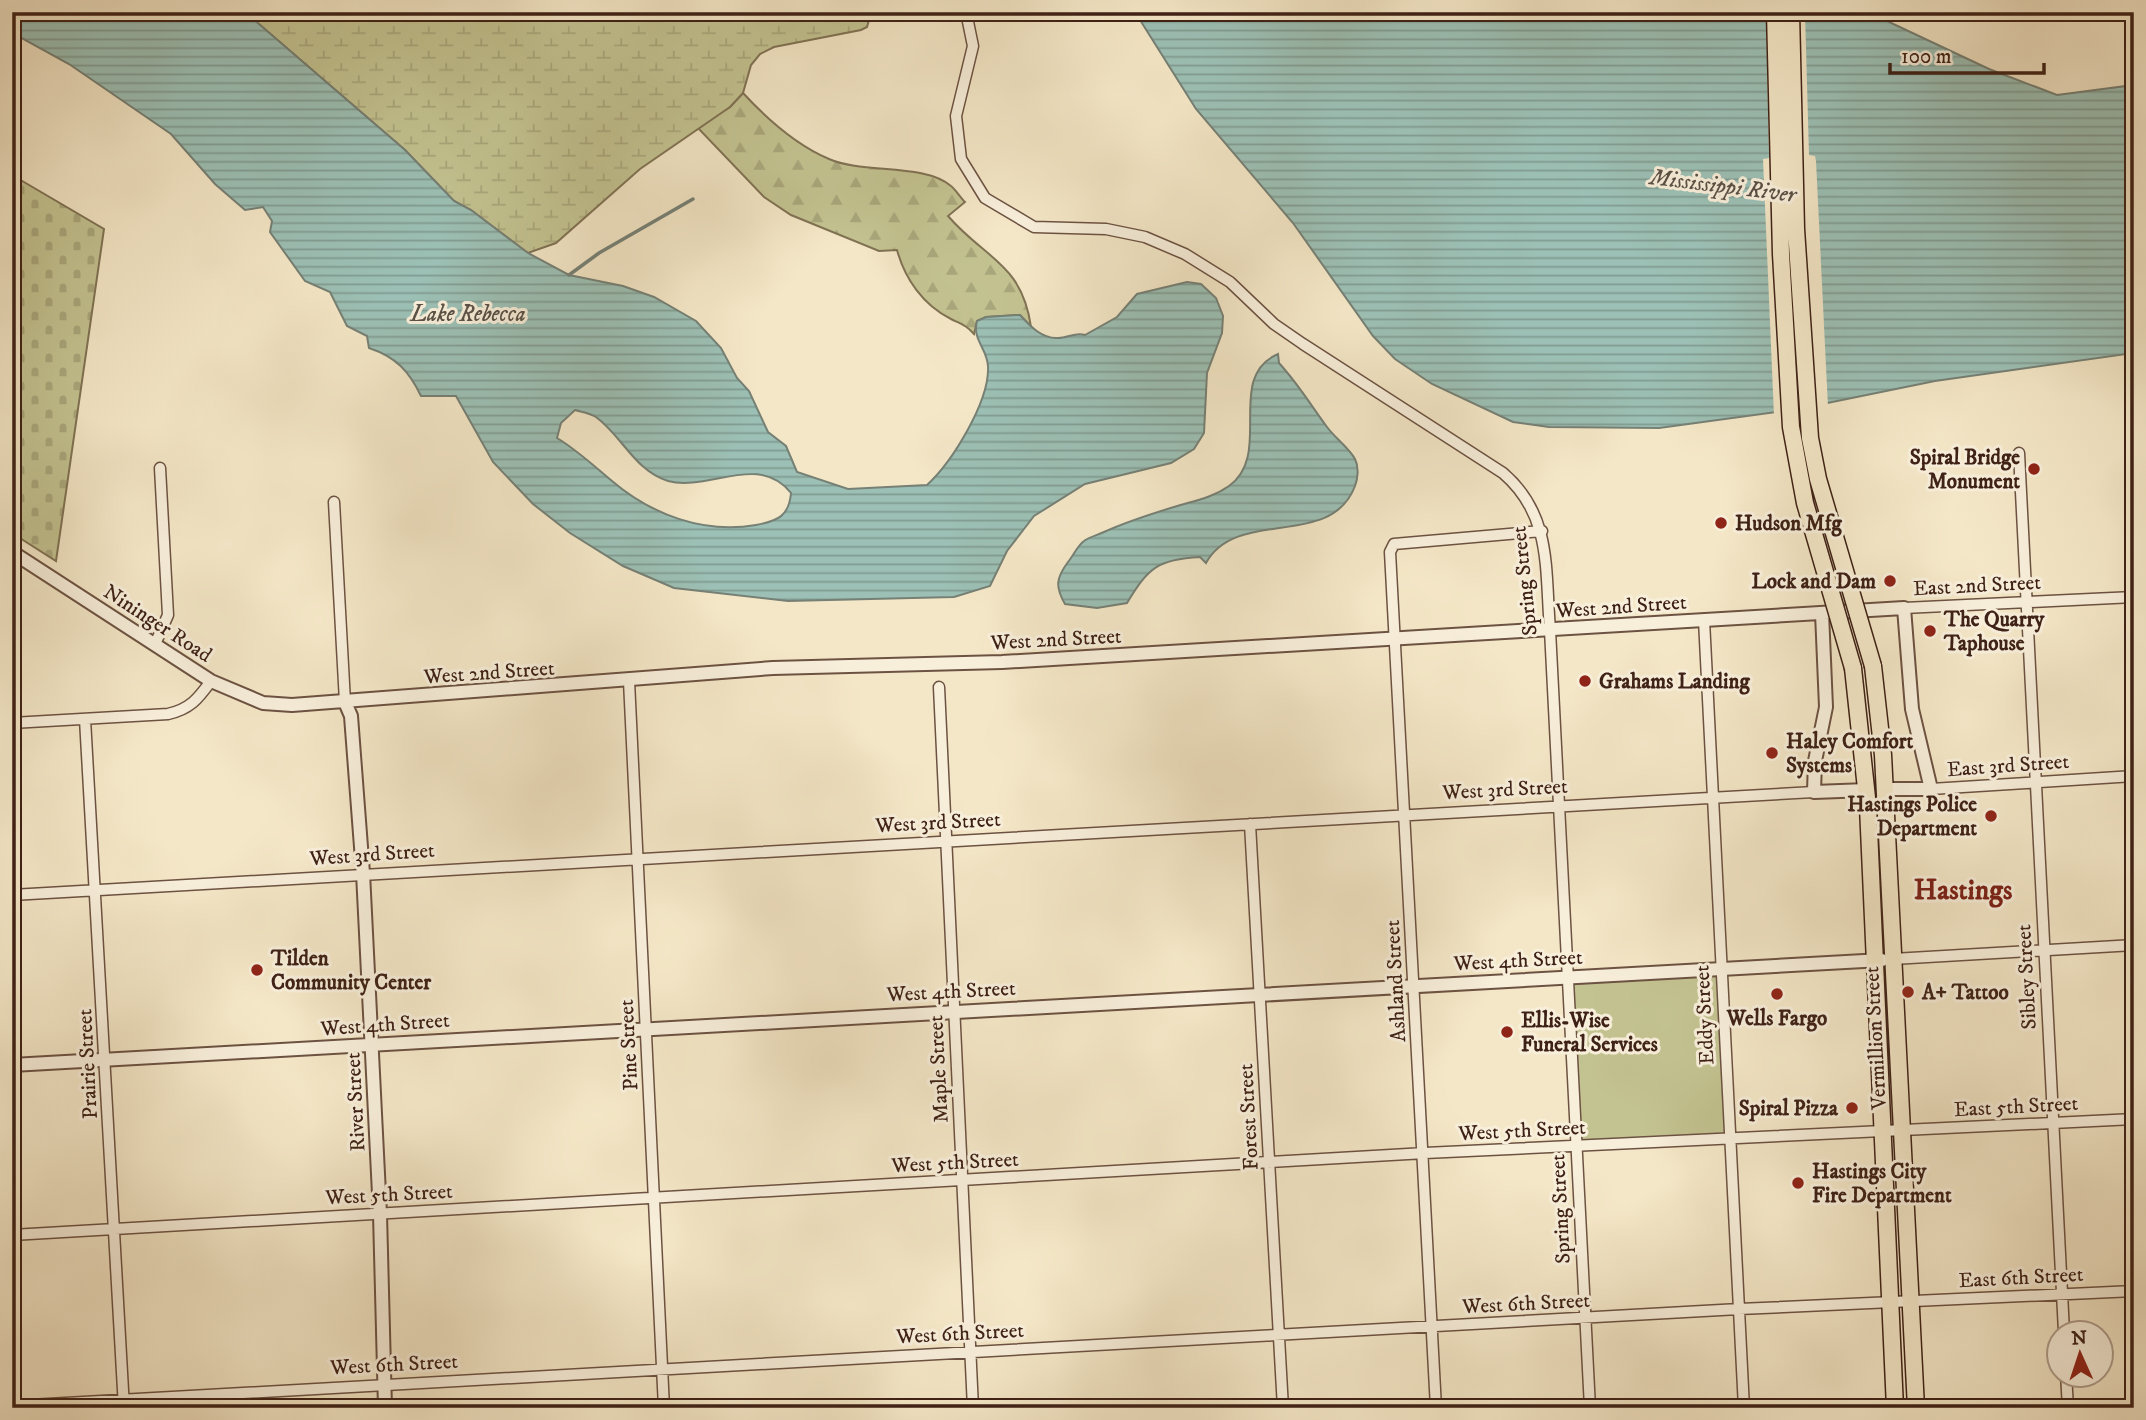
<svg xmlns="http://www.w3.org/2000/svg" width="2146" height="1420" viewBox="0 0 2146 1420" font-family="'IM FELL DW Pica',serif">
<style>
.forest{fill:url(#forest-firs);stroke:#807254;stroke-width:2}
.wetland{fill:url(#wetland-marsh);stroke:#807254;stroke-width:2}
.cemetery{fill:url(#cemetery-stones);stroke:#807254;stroke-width:2}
.park{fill:#c3c391;stroke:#807254;stroke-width:2}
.water{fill:url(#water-rules);stroke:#768075;stroke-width:2;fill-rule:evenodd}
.pier{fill:#f4e7c7}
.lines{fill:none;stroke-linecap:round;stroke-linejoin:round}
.stream{stroke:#768075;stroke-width:3.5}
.minor-casing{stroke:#6c5242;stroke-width:13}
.tertiary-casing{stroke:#6c5242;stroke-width:16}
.trunk-casing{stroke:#3e2116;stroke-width:19}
.minor{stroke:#f8efdb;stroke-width:10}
.tertiary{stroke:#f8efdb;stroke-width:12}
.trunk{stroke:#f4e7c7;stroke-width:16}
.trunk-bridge-casing{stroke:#3e2116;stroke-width:19;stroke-linecap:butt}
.trunk-bridge{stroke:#f4e7c7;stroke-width:16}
.poi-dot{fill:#8f2418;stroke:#f8efdb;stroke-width:2.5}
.labels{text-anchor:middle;stroke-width:6;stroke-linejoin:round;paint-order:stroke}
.poi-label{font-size:21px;font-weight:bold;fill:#3e2116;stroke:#f8efdb;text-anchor:start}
.street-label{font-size:21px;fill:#3e2116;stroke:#f8efdb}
.water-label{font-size:23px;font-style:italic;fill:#5a5146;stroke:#f8efdb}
.district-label{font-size:28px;font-weight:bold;fill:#7a1f14;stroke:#f8efdb}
</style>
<defs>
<pattern id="forest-firs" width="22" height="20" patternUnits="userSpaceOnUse" patternTransform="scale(1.75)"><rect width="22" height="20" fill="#c3c391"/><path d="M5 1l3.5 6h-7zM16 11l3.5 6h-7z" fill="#a9a77c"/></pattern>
<pattern id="wetland-marsh" width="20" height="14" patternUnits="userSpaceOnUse" patternTransform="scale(1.75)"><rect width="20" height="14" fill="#c3c391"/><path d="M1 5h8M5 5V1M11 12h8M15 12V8" fill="none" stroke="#a9a77c"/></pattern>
<pattern id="cemetery-stones" width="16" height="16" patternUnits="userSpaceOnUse" patternTransform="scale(1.75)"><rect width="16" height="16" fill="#c3c391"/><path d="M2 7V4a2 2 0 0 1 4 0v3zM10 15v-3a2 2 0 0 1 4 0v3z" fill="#a9a77c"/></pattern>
<pattern id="water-rules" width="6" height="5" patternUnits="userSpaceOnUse" patternTransform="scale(1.75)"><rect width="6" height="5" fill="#9cc0b5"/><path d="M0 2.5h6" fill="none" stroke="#819c92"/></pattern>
</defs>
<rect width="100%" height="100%" fill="#f4e7c7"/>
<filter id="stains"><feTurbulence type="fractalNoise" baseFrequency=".00286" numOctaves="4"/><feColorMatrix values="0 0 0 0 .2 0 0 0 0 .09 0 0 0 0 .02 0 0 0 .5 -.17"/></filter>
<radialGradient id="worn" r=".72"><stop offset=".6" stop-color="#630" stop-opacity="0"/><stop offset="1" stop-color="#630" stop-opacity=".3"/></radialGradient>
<!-- forest -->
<path class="forest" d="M743,93C767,119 796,145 829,159C863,174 924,163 951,186C956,190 960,197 965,202L948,216C985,259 1022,263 1031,327L1020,315L986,317L977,321L974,334C966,325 961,324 951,319C923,305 905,279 897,250L879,251L791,215L764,197L697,127L730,107Z"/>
<!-- wetland -->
<path class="wetland" d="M245,12H864L869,20L867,27L861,30L774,47L760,54L751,65L743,93L730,107L640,169L556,243L528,253L471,210L454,201L405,150Z"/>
<!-- cemetery -->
<path class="cemetery" d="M12,175L104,229L56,561L12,533Z"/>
<!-- park -->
<path class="park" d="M1720,968L1729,1139L1576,1146L1567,978Z"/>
<!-- water -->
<path class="water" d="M12,12H245L405,150L454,201L471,210L528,253L569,275L623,286L654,297L696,321L721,348L737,378L749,391L768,432L786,446L797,472L848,489L927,485C952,462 990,401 988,366C987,348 972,340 977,321L986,317L1020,315C1030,326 1042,339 1058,338C1068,338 1075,332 1085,335L1117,317L1137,294L1187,282L1201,284L1216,298L1223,316L1222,333L1207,373L1204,433L1194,449L1171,463L1085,484L1034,516L1007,551L990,586L954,597L788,601L674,588L623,566L570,533L533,504L493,462L456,396H421C409,371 396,357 369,348L367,336L347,326L330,292L305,281L270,232L272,221L263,207L245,210L215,184L171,134L69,64L14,34ZM575,410C582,412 590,413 596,417C622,436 635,471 668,481C708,492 759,452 791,493C789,516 778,521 756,525C704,534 652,515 612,481C594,466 577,450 557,438L561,423Z
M1135,12H1818L1825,18C1839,19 1853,12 1868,12L1989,69L2057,95L2134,85V353L1935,381L1798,409L1659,428L1549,427L1513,422L1432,384L1395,359L1373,336L1293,223L1196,109Z
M1278,354L1279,363C1299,385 1310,404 1327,427C1335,438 1349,448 1355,459C1359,467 1358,478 1355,486C1331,550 1237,507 1206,563L1200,557C1158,559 1148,568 1127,603L1097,608L1065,604C1055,587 1056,578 1068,562C1073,556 1078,545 1084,541C1089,537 1098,535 1104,532C1126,522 1151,514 1174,507C1193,501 1212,498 1229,486C1274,454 1224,377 1278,354Z"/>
<!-- pier -->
<path class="pier" d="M1766,12H1805L1809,155L1815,156L1816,161L1828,407L1774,416L1763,159L1769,158Z"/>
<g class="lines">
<!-- stream -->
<path class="stream" d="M569,275L599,253L693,199"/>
<!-- minor casing -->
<g class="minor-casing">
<path id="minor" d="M966,12L973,46L956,116L961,159L985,198L1034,227L1106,229L1145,237L1185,254L1230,282L1274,324L1303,344L1503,473C1552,515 1545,569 1550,630L1590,1408
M2019,453L2064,1332
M334,502L345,702
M1904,608L2134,597
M1704,620L1744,1408
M156,642L168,615L160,468
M629,681L664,1408
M939,687L973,1408
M85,719L124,1408
M12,723L168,714C190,709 198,699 211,681
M1931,789L2134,776
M1250,824L1283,1408
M12,895L1814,792
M1893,959L2134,945
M12,1235L1425,1153L2134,1119
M2066,1374L2068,1408
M12,1406L1739,1309L2134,1291
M1436,1408L1390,552L1394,544L1542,531"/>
</g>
<!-- tertiary casing -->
<g class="tertiary-casing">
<path id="tertiary" d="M12,552L211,681L263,703L292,705L773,668L1002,662L1904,608L1912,709L1931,789H1884
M1822,613L1826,707L1815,761L1814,792L1867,790
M345,702L351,716L363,873L380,1214L385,1408
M12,1065L1882,960"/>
</g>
<!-- trunk casing -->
<g class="trunk-casing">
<path id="trunk" d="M1873,666L1883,755L1916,1408
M1853,668L1868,807L1895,1408"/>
</g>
<!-- minor -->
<use href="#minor" class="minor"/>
<!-- tertiary -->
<use href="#tertiary" class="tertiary"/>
<!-- trunk -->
<use href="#trunk" class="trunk"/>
<!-- trunk-bridge casing -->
<g class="trunk-bridge-casing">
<path id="trunk-bridge" d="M1775,12L1781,254L1791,427L1805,503L1853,668
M1791,12L1796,229L1810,438L1818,479L1873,666"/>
</g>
<!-- trunk-bridge -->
<use href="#trunk-bridge" class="trunk-bridge"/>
</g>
<!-- markers -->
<g class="poi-dot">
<circle cx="2034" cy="469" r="7"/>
<circle cx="1721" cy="523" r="7"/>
<circle cx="1890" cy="581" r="7"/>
<circle cx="1930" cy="631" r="7"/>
<circle cx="1585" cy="681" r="7"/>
<circle cx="1772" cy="753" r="7"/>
<circle cx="1991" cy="816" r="7"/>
<circle cx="257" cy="970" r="7"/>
<circle cx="1908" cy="992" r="7"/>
<circle cx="1777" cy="994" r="7"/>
<circle cx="1507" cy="1032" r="7"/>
<circle cx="1852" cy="1108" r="7"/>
<circle cx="1798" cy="1183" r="7"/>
</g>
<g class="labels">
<!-- poi labels -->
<g class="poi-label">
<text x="2020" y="464" text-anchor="end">Spiral Bridge<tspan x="2020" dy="24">Monument</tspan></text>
<text x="1735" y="530">Hudson Mfg</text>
<text x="1876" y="588" text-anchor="end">Lock and Dam</text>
<text x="1944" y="626">The Quarry<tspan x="1944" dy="24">Taphouse</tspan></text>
<text x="1599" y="688">Grahams Landing</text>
<text x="1786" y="748">Haley Comfort<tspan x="1786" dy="24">Systems</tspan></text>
<text x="1977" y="811" text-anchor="end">Hastings Police<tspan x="1977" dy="24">Department</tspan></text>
<text x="271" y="965">Tilden<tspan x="271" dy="24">Community Center</tspan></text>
<text x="1922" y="999">A+ Tattoo</text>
<text x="1777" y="1025" text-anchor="middle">Wells Fargo</text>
<text x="1521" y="1027">Ellis-Wise<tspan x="1521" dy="24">Funeral Services</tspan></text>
<text x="1838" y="1115" text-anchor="end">Spiral Pizza</text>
<text x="1812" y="1178">Hastings City<tspan x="1812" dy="24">Fire Department</tspan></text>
</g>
<!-- street labels -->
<g class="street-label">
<text transform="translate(1524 581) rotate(-96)" y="7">Spring Street</text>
<text transform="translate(1977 585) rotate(-3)" y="7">East 2nd Street</text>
<text transform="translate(1621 606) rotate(-4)" y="7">West 2nd Street</text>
<text transform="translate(158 623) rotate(33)" y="7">Nininger Road</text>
<text transform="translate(1056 639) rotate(-3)" y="7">West 2nd Street</text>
<text transform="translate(489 672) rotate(-4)" y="7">West 2nd Street</text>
<text transform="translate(2008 765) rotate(-4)" y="7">East 3rd Street</text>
<text transform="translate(1505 789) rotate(-3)" y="7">West 3rd Street</text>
<text transform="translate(938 822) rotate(-3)" y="7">West 3rd Street</text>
<text transform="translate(372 854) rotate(-4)" y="7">West 3rd Street</text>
<text transform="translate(1518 960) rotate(-3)" y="7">West 4th Street</text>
<text transform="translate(2026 977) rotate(-93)" y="7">Sibley Street</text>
<text transform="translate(1395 981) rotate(-93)" y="7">Ashland Street</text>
<text transform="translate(951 991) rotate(-3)" y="7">West 4th Street</text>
<text transform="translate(1704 1015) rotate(-93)" y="7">Eddy Street</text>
<text transform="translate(385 1024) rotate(-4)" y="7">West 4th Street</text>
<text transform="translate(1875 1038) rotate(-93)" y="7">Vermillion Street</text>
<text transform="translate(628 1045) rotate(-93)" y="7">Pine Street</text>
<text transform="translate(87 1064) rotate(-93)" y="7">Prairie Street</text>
<text transform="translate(938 1069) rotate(-93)" y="7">Maple Street</text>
<text transform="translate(355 1102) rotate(-93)" y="7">River Street</text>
<text transform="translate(2016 1106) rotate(-3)" y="7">East 5th Street</text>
<text transform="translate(1248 1117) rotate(-93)" y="7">Forest Street</text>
<text transform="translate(1522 1130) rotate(-3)" y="7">West 5th Street</text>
<text transform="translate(955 1162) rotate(-3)" y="7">West 5th Street</text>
<text transform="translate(389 1194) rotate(-3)" y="7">West 5th Street</text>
<text transform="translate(1560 1209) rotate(-93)" y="7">Spring Street</text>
<text transform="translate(2021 1277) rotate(-3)" y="7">East 6th Street</text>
<text transform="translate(1526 1303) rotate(-3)" y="7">West 6th Street</text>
<text transform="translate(960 1333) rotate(-3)" y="7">West 6th Street</text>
<text transform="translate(394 1364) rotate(-3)" y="7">West 6th Street</text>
</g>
<!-- water labels -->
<g class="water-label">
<text transform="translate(1723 185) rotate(7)" y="8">Mississippi River</text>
<text x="468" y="321">Lake Rebecca</text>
</g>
<!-- district labels -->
<g class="district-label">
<text x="1963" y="899">Hastings</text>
</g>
</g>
<!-- margin -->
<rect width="2146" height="1420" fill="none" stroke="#f4e7c7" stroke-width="42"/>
<rect x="14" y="14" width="2118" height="1392" fill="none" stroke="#3e2116" stroke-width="3.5"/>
<rect x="21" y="21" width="2104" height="1378" fill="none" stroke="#3e2116" stroke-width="2"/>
<!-- north arrow -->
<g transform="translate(2080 1354) rotate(357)"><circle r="33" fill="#f8efdb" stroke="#ae9d8c" stroke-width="2"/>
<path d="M0-5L12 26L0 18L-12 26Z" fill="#8f2418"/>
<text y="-10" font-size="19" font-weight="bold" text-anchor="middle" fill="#3e2116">N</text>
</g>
<!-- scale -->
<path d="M1890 63v10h154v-10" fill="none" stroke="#3e2116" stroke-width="3.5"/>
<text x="1901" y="63" font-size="21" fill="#3e2116" stroke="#f8efdb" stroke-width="5" paint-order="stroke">100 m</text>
<rect width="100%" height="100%" filter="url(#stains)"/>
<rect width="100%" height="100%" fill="url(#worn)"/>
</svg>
